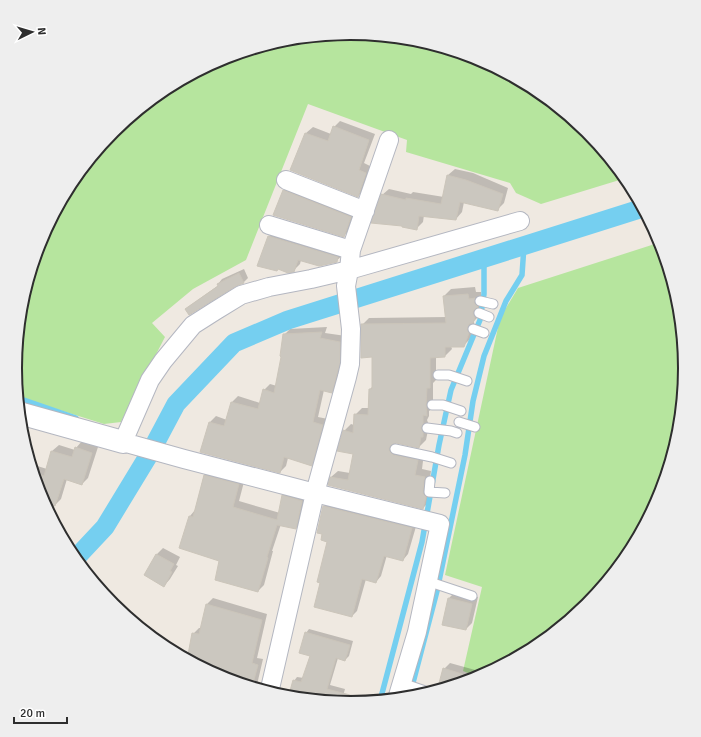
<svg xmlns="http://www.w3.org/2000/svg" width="701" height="737" viewBox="0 0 701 737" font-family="Signika,sans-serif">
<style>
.green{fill:#b6e59e}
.shadow{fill:#0003}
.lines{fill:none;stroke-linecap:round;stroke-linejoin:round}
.stream{stroke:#75cff0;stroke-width:5.5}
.canal{stroke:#75cff0;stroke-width:19}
.building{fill:#cbc7bf;stroke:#cbc5ba}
.service-casing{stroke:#b4b7c1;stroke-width:11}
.minor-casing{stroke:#b4b7c1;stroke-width:20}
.tertiary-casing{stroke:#b4b7c1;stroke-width:24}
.service{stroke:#fff;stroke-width:9}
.minor{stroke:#fff;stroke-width:18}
.tertiary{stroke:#fff;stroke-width:22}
.rim{fill:none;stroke:#2e2e2e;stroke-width:2}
</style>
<rect width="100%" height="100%" fill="#efe9e1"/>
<!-- green -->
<path class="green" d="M351,33L416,39L479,59L537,90L588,131L626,178L541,204L516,193L510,183L406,152L407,140L308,104L246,260L193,289L152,323L165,337L121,422L104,424L18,397L15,368L21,303L41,240L72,182L113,131L164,89L222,58L285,39Z
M661,242L680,303L686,369L680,434L660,497L629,555L588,606L537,648L480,678L463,671L482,587L445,575L500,318L518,288Z"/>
<!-- shadow -->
<path class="shadow" d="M340,121L375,134L364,163L372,167L364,190L358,196L291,170L306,133L313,127L331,134L334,127Z
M455,169L473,173L508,188L504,203L497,210L464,202L462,212L456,219L424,215L423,222L416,229L382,195L389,189L411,194L413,192L444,197L448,175Z
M290,184L357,211L350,229L344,236L284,191Z
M275,230L343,255L336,261L301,260L300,264L293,271L259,265L269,236Z
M244,269L248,278L244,282L235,285L186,309L191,305L219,285L218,284L222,279Z
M475,287L476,292H481V296L484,300L480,304V307L482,310L480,315L474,321V323L475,326L470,339L463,346H451L452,349L445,356H436V380L433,383V408L429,411V416L427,420L429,425L426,440L419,447L396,442V444L400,448L424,453L422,469L431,471L429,484L432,490L430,501L423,508L331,477L338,471L350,473L354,453L344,431L351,424L354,425L355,415L362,408H370V389L373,386V356L362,325L369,318L447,317L444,296L451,289Z
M327,327L325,333L346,336L337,386L331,392L324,390L318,417L328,419L317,459L311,465L288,458L286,466L280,472L201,452L210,422L216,416L227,420L232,402L238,396L260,403L264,390L270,384L277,386L282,356L284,335L290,329Z
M82,441L98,447L88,478L82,484L67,479L61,499L55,505L40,497L31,464L47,469L52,451L59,445L75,450L76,448Z
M211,469L245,478L239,501L280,513L283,496L290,490L308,494L302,521L296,528L281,524L272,551H273L264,585L258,591L220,560L180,548L190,516L195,510L204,475Z
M329,501L417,523L408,554L403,560L387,555L381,576L376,582L366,579L357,611L352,616L322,582L328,541L324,506Z
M163,548L180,557L176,565L178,566L170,579L164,586L145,575L157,554Z
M455,592L478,597L472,623L466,629L448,599Z
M213,598L267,614L257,658L263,659L256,689L222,678L211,672L216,651L193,634L199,628H202L207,604Z
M309,629L353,641L349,656L345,660L338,658L330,685L345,689L341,703L292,698L294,681L297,677L304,678L311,655L306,633Z
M450,663L486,673V675L479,679L438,691L444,669Z"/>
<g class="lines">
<!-- stream -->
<path class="stream" d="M18,398L76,418
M409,698L437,591L465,455L473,401L484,356L506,301L522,275L524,246
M380,701L422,542L439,445L451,390L480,320L484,294V258"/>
<!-- canal -->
<path class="canal" d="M75,559L105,527L150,453L176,404L234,343L288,320L643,208"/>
</g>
<!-- building -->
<path class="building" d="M333,126L369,140L359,170L366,173L358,197L290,170L305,133L328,141Z
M447,175L466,180L503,194L498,211L460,202L456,220L419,216L417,230L402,227V226L371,223L381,194L406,200V198L441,204Z
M283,190L351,217L344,237L273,215Z
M268,236L338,257L337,262L319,266L298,260L294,272L288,273L278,269L277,271L257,266Z
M239,273L244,283L236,286L189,315L185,309L218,286L217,284Z
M468,294L469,299L475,298L474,303L478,307L475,309L473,311V314L475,318L473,323L469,324L467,330L469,333L464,347H445V357L430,358V388H427L426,405L427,416L423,415V424L421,428L423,432V437H421L419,448L396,443L391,445L389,448V451L393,455L418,460L415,475L425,477L424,480L423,491V494L426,497L423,509L328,485L330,477L348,480L353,454L337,451L343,430L353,433L354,414L368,415L369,389H372V357L361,358V324L446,323L443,296Z
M322,332L320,338L340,342V363L332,393L320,390L313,422L323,425L312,466L284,457L280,473L200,452L209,422L224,426L231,402L258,409L263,389L274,393L281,357L280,356L283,334Z
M75,447L92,453L82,485L64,479L55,506L44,503L40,497L33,472L44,476L51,451L72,457Z
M204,475L239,484L233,507L277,520L282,495L302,501L296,529L277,525L267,557L268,558L258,592L215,580L219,561L179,548L189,516L193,517Z
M323,506L412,528L403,561L384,556L376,583L362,579L352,617L314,607L320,583L317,582L327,542L321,540L322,534L317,533Z
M156,554L174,564L170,571L172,572L164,587L144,575Z
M448,598L472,604L466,630L442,625Z
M206,604L262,620L252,663L258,665L252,687L222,678L187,660L192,633L199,634Z
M305,632L350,645L345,661L336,658L327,689L354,696L352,704L288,698L293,680L301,682L310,656L299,653Z
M443,668L478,679L437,691Z"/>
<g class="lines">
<!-- service casing -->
<g class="service-casing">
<path id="service" d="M480,301L493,304
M479,313L489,317
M473,329L484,333
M438,375H449L467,381
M432,405H443L461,411
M459,422L475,427
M427,428L451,431L457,433
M395,449L432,457L451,463
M430,481L429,492L445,493
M427,581L472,596
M402,683L431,693"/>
</g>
<!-- minor casing -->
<g class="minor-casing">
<path id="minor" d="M389,140L351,250L349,270L346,286L351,329L350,364L347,377L315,493L440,524L417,632L397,699
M286,180L365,211
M269,225L351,250
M269,693L315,493L184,459L123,442L150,380L163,361L193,325L215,311L241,295L269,287L311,279L349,270L520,221"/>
</g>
<!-- tertiary casing -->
<g class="tertiary-casing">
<path id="tertiary" d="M19,413L123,442"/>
</g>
<!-- service -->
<use href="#service" class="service"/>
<!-- minor -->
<use href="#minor" class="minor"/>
<!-- tertiary -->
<use href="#tertiary" class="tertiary"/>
</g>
<!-- crop -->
<path d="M0 0H701V737H0ZM22 368a328 328 0 1 1 656 0a328 328 0 1 1-656 0Z" fill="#eee" fill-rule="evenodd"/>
<path class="rim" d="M22 368a328 328 0 1 1 656 0a328 328 0 1 1-656 0Z"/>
<!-- north arrow -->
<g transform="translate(32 32) rotate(85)" stroke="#ffffff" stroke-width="3" paint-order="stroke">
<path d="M0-3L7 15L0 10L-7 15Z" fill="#2e2e2e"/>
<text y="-6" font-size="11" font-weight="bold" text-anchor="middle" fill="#2e2e2e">N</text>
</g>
<!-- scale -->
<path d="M14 717v6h53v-6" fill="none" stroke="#2e2e2e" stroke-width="2"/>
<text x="20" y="717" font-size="12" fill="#2e2e2e" stroke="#ffffff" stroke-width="3" paint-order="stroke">20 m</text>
</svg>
